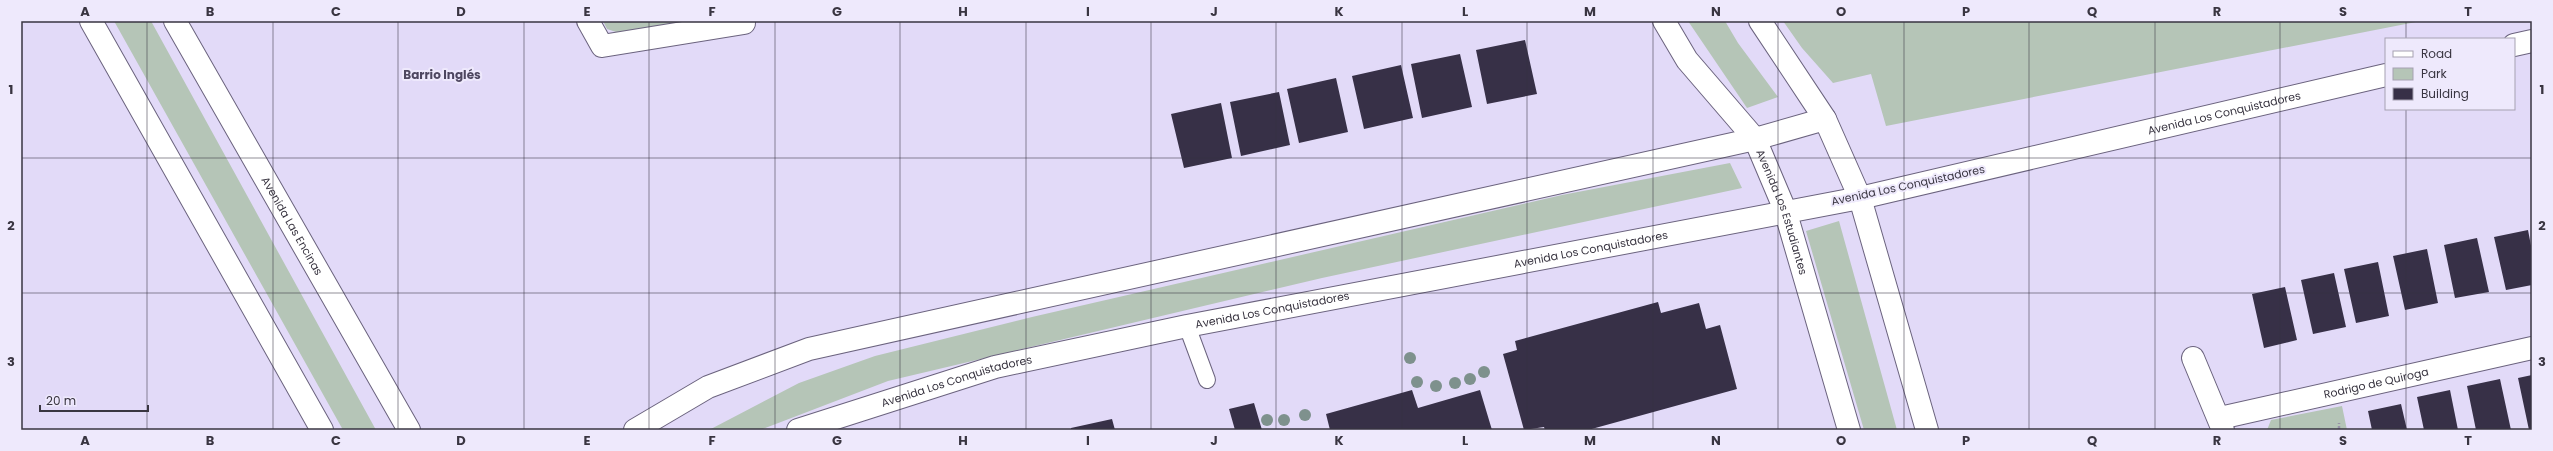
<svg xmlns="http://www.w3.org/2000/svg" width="2553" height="451" viewBox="0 0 2553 451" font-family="Poppins,sans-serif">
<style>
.green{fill:#b5c5b7}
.building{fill:#373047}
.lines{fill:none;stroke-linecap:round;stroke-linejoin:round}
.service-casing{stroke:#6b637e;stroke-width:18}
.minor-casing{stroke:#6b637e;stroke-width:24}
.tertiary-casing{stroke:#6b637e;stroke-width:24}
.path{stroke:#9892a8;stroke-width:2.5;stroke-dasharray:4 2;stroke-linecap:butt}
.service{stroke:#fff;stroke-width:16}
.minor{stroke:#fff;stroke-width:22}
.tertiary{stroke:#fff;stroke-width:22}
.tree{fill:#7e918d}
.grid{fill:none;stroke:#393541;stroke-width:1;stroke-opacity:0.55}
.labels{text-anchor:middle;stroke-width:4;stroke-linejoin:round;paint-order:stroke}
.street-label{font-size:11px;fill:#393541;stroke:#eee9fc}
.neighbourhood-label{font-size:12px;font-weight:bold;fill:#4e4760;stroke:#eee9fc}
.neatline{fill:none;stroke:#393541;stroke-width:1.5}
.grid-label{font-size:13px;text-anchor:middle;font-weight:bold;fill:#393541}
</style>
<rect width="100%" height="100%" fill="#e2daf8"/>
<!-- green -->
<path class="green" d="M114,21H151L376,430H343Z
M603,21H686L622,34L607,29Z
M1688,21H1725L1738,43L1778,97L1747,108Z
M1783,21H2421L1886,126L1871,74L1833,83L1802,48Z
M1730,163L1742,188L1322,278L888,381L760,430H709L799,383L875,356L1032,317L1562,195Z
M1839,221L1897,430H1864L1806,231Z
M2342,406L2347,430H2267L2271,420Z"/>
<!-- building -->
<path class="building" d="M1525,40L1537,94L1487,104L1476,50Z
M1460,54L1472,107L1422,118L1411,64Z
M1401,65L1413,118L1364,129L1352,76Z
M1336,78L1348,132L1299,143L1287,89Z
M1279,92L1290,145L1241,156L1230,102Z
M1221,103L1232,158L1184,168L1171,114Z
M2528,230L2532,251V285L2506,290L2494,237Z
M2477,238L2489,292L2455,298L2444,245Z
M2427,249L2438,303L2405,310L2393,256Z
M2378,262L2389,316L2356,323L2344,269Z
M2334,273L2346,327L2313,334L2301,280Z
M2285,287L2297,340L2264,348L2252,294Z
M1658,302L1661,313L1699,303L1706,329L1720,325L1737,389L1588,430H1545L1544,427L1524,430L1503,354L1517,350L1515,341Z
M2532,375V430H2529L2518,378Z
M2500,379L2511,430H2476L2467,386Z
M1412,390L1418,408L1480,390L1492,430H1330L1326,414Z
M2450,390L2458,430H2424L2417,397Z
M1254,403L1262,430H1235L1229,409Z
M2401,404L2407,430H2372L2368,411Z
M1112,419L1115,430H1071V428Z"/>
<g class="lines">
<!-- service casing -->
<g class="service-casing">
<path id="service" d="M1187,326L1207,380"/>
</g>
<!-- minor casing -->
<g class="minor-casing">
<g id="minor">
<path d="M588,21L602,46L744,23L743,21"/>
<path d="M1664,21L1687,60L1755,139"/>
<path d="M1760,21L1825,119"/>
<path d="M2514,45L2532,41"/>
<path id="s1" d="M1860,198L2386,75"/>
<path d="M2193,358L2223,430"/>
<path id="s2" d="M2220,418L2532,348"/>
</g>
</g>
<!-- tertiary casing -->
<g class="tertiary-casing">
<g id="tertiary">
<path d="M91,21L322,430"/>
<path id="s3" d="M175,21L409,430"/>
<path id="s4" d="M1755,139L1785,210L1849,430"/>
<path d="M635,430L708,387L809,349L1755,139L1825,119L1860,198L1927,430"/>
<path id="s5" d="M798,430L995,367L1187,326L1860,198"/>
</g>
</g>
<!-- path -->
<path class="path" d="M2339,430V423"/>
<!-- service -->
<use href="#service" class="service"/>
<!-- minor -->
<use href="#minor" class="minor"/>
<!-- tertiary -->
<use href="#tertiary" class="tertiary"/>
</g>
<!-- trees -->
<g class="tree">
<circle cx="1410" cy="358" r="6"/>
<circle cx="1484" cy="372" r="6"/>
<circle cx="1470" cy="379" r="6"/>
<circle cx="1417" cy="382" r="6"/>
<circle cx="1455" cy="383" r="6"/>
<circle cx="1436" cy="386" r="6"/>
<circle cx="1305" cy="415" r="6"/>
<circle cx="1267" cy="420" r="6"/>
<circle cx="1284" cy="420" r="6"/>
</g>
<!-- grid -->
<path class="grid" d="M147,21V430M273,21V430M398,21V430M524,21V430M649,21V430M775,21V430M900,21V430M1026,21V430M1151,21V430M1276,21V430M1402,21V430M1527,21V430M1653,21V430M1778,21V430M1904,21V430M2029,21V430M2155,21V430M2280,21V430M2406,21V39M2406,109V430M21,158H2532M21,293H2532"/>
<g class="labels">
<!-- street labels -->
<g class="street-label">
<text dy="4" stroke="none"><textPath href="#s1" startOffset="374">Avenida Los Conquistadores</textPath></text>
<text transform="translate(1908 185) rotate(-12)" y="4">Avenida Los Conquistadores</text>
<text dy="4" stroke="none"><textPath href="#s4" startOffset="78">Avenida Los Estudiantes</textPath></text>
<text dy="4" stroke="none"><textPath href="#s3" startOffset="236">Avenida Las Encinas</textPath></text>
<text dy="4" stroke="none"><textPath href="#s5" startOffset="814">Avenida Los Conquistadores</textPath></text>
<text dy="4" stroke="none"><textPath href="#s5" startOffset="490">Avenida Los Conquistadores</textPath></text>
<text dy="4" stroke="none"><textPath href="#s5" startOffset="166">Avenida Los Conquistadores</textPath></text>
<text dy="4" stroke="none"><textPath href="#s2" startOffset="160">Rodrigo de Quiroga</textPath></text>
</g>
<!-- neighbourhood labels -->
<g class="neighbourhood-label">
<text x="442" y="79">Barrio Inglés</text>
</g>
</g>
<!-- border -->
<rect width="2553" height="451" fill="none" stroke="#eee9fc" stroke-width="44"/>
<!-- legend -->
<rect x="2385" y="38" width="130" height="72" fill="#eee9fc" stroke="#a6a1b1"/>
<rect x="2393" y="51" width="20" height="6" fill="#ffffff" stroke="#a6a1b1"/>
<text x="2421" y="58" font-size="12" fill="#393541">Road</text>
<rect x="2393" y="68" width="20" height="12" fill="#b5c5b7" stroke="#a6a1b1"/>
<text x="2421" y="78" font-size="12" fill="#393541">Park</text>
<rect x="2393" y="88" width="20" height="12" fill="#373047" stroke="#a6a1b1"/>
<text x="2421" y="98" font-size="12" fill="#393541">Building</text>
<!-- scale -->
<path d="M40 405v6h108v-6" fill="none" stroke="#393541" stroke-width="2"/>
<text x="46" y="405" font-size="12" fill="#393541" stroke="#eee9fc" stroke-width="3" paint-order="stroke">20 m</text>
<rect x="22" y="22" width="2509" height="407" class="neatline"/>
<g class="grid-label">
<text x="85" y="16">A</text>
<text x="210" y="16">B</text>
<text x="336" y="16">C</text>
<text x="461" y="16">D</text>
<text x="587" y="16">E</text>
<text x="712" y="16">F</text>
<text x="837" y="16">G</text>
<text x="963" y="16">H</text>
<text x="1088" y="16">I</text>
<text x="1214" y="16">J</text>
<text x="1339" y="16">K</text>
<text x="1465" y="16">L</text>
<text x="1590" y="16">M</text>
<text x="1716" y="16">N</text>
<text x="1841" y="16">O</text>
<text x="1966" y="16">P</text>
<text x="2092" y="16">Q</text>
<text x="2217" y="16">R</text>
<text x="2343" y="16">S</text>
<text x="2468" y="16">T</text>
<text x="11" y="94">1</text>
<text x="2542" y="94">1</text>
<text x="11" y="230">2</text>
<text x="2542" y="230">2</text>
<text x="11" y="366">3</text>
<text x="2542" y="366">3</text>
<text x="85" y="445">A</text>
<text x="210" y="445">B</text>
<text x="336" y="445">C</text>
<text x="461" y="445">D</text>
<text x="587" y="445">E</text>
<text x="712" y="445">F</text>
<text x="837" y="445">G</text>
<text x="963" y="445">H</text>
<text x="1088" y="445">I</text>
<text x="1214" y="445">J</text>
<text x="1339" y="445">K</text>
<text x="1465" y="445">L</text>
<text x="1590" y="445">M</text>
<text x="1716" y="445">N</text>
<text x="1841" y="445">O</text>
<text x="1966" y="445">P</text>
<text x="2092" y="445">Q</text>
<text x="2217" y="445">R</text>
<text x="2343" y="445">S</text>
<text x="2468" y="445">T</text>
</g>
</svg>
